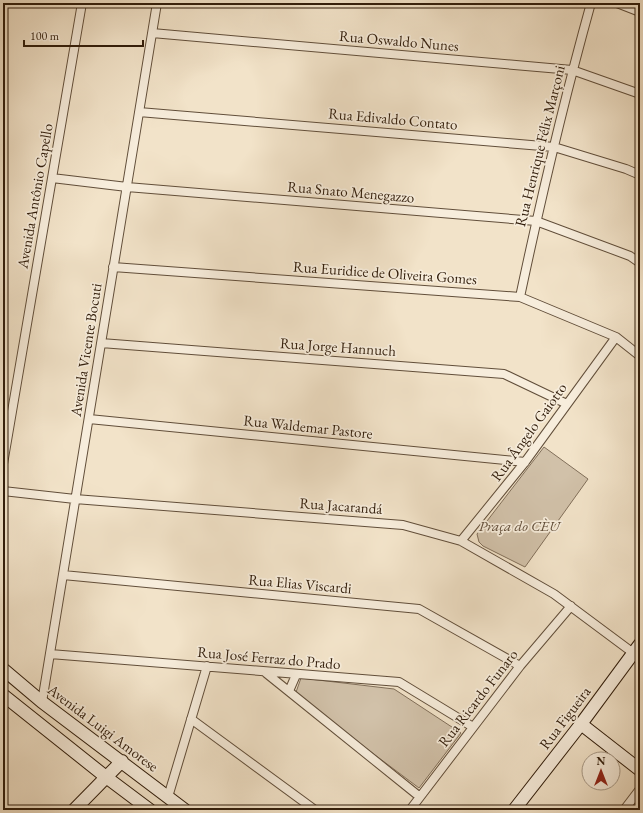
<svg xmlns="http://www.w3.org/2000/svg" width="643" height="813" viewBox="0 0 643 813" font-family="'EB Garamond',serif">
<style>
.green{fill:#d1c1a9;stroke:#816f5a}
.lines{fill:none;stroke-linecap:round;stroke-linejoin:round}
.street-casing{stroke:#614e3a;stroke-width:10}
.secondary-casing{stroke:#311d0b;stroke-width:14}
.street{stroke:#f7eddc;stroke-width:8}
.secondary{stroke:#f7eddc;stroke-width:12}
.labels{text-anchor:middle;stroke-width:3.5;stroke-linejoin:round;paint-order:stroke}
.street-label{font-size:15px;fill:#311d0b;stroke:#f7eddc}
.park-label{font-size:15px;font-style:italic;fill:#614e3a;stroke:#f7eddc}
</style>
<rect width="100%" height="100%" fill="#f2e3c9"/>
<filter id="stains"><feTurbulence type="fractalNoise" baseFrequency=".005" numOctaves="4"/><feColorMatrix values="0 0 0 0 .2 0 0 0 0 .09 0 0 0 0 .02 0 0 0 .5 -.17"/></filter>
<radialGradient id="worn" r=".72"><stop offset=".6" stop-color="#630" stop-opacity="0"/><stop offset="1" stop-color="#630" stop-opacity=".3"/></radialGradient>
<!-- green -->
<path class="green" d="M544,447L588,479L525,567L483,546L479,542L477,534Z
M301,678L394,689L461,733L419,788L295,695Z"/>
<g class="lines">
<!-- street casing -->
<g class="street-casing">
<path id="street" d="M617,3L640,12
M152,33L572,70L640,94
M139,112L554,147L626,169L640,175
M52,178L127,187L536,221L630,256L640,263
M113,267L520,297L616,337L640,356
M520,297C541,198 564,100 591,3
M101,343L504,374L567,404
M89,419L525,462
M3,464L82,3
M3,491L75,499L403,525L461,541L554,594L640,658
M461,541L525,462L616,337
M63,575L419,609L520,666
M50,654L399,682L473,727
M266,673L420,797
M289,691L296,675
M42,702L157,3
M191,719L315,810
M168,797L207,666
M410,810L520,666L571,606
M624,810L640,789"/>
</g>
<!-- secondary casing -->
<g class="secondary-casing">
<path id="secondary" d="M3,669L42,702L185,810
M3,695L106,777L150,810
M581,724L640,770
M74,810L122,761
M514,810L581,724L640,644"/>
</g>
<!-- street -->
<use href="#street" class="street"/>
<!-- secondary -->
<use href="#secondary" class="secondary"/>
</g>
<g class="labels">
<!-- street labels -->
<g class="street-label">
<text transform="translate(399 41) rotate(5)" y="5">Rua Oswaldo Nunes</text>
<text transform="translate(393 119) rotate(5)" y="5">Rua Edivaldo Contato</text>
<text transform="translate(540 146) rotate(-76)" y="5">Rua Henrique Félix Marçoni</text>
<text transform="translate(351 192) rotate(5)" y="5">Rua Snato Menegazzo</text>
<text transform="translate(35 196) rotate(-80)" y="5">Avenida Antônio Capello</text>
<text transform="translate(385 273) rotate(4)" y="5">Rua Euridice de Oliveira Gomes</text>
<text transform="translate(338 347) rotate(4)" y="5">Rua Jorge Hannuch</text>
<text transform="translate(86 350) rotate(-81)" y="5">Avenida Vicente Bocuti</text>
<text transform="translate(308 427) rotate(6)" y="5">Rua Waldemar Pastore</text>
<text transform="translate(529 432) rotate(-54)" y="5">Rua Ângelo Gaiotto</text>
<text transform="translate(341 506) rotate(4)" y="5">Rua Jacarandá</text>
<text transform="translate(300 584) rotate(5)" y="5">Rua Elias Viscardi</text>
<text transform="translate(269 658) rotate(5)" y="5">Rua José Ferraz do Prado</text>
<text transform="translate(478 698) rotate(-52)" y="5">Rua Ricardo Funaro</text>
<text transform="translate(565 718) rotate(-53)" y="5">Rua Figueira</text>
<text transform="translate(103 728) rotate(37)" y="5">Avenida Luigi Amorese</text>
</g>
<!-- park labels -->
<g class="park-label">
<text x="519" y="531">Praça do CÈU</text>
</g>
</g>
<!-- margin -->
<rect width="643" height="813" fill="none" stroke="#f2e3c9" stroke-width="16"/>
<rect x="4" y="4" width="635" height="805" fill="none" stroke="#311d0b" stroke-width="2"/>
<rect x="8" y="8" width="627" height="797" fill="none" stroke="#311d0b"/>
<!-- north arrow -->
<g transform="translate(601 771)"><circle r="19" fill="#f7eddc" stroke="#a89a88"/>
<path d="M0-3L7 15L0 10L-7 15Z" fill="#8f2418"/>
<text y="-6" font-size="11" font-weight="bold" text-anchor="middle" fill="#311d0b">N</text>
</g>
<!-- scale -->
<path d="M24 40v6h119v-6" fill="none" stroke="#311d0b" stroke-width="2"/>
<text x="30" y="40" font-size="12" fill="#311d0b" stroke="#f7eddc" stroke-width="3" paint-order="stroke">100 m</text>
<rect width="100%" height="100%" filter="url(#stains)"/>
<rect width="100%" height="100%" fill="url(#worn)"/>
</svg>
